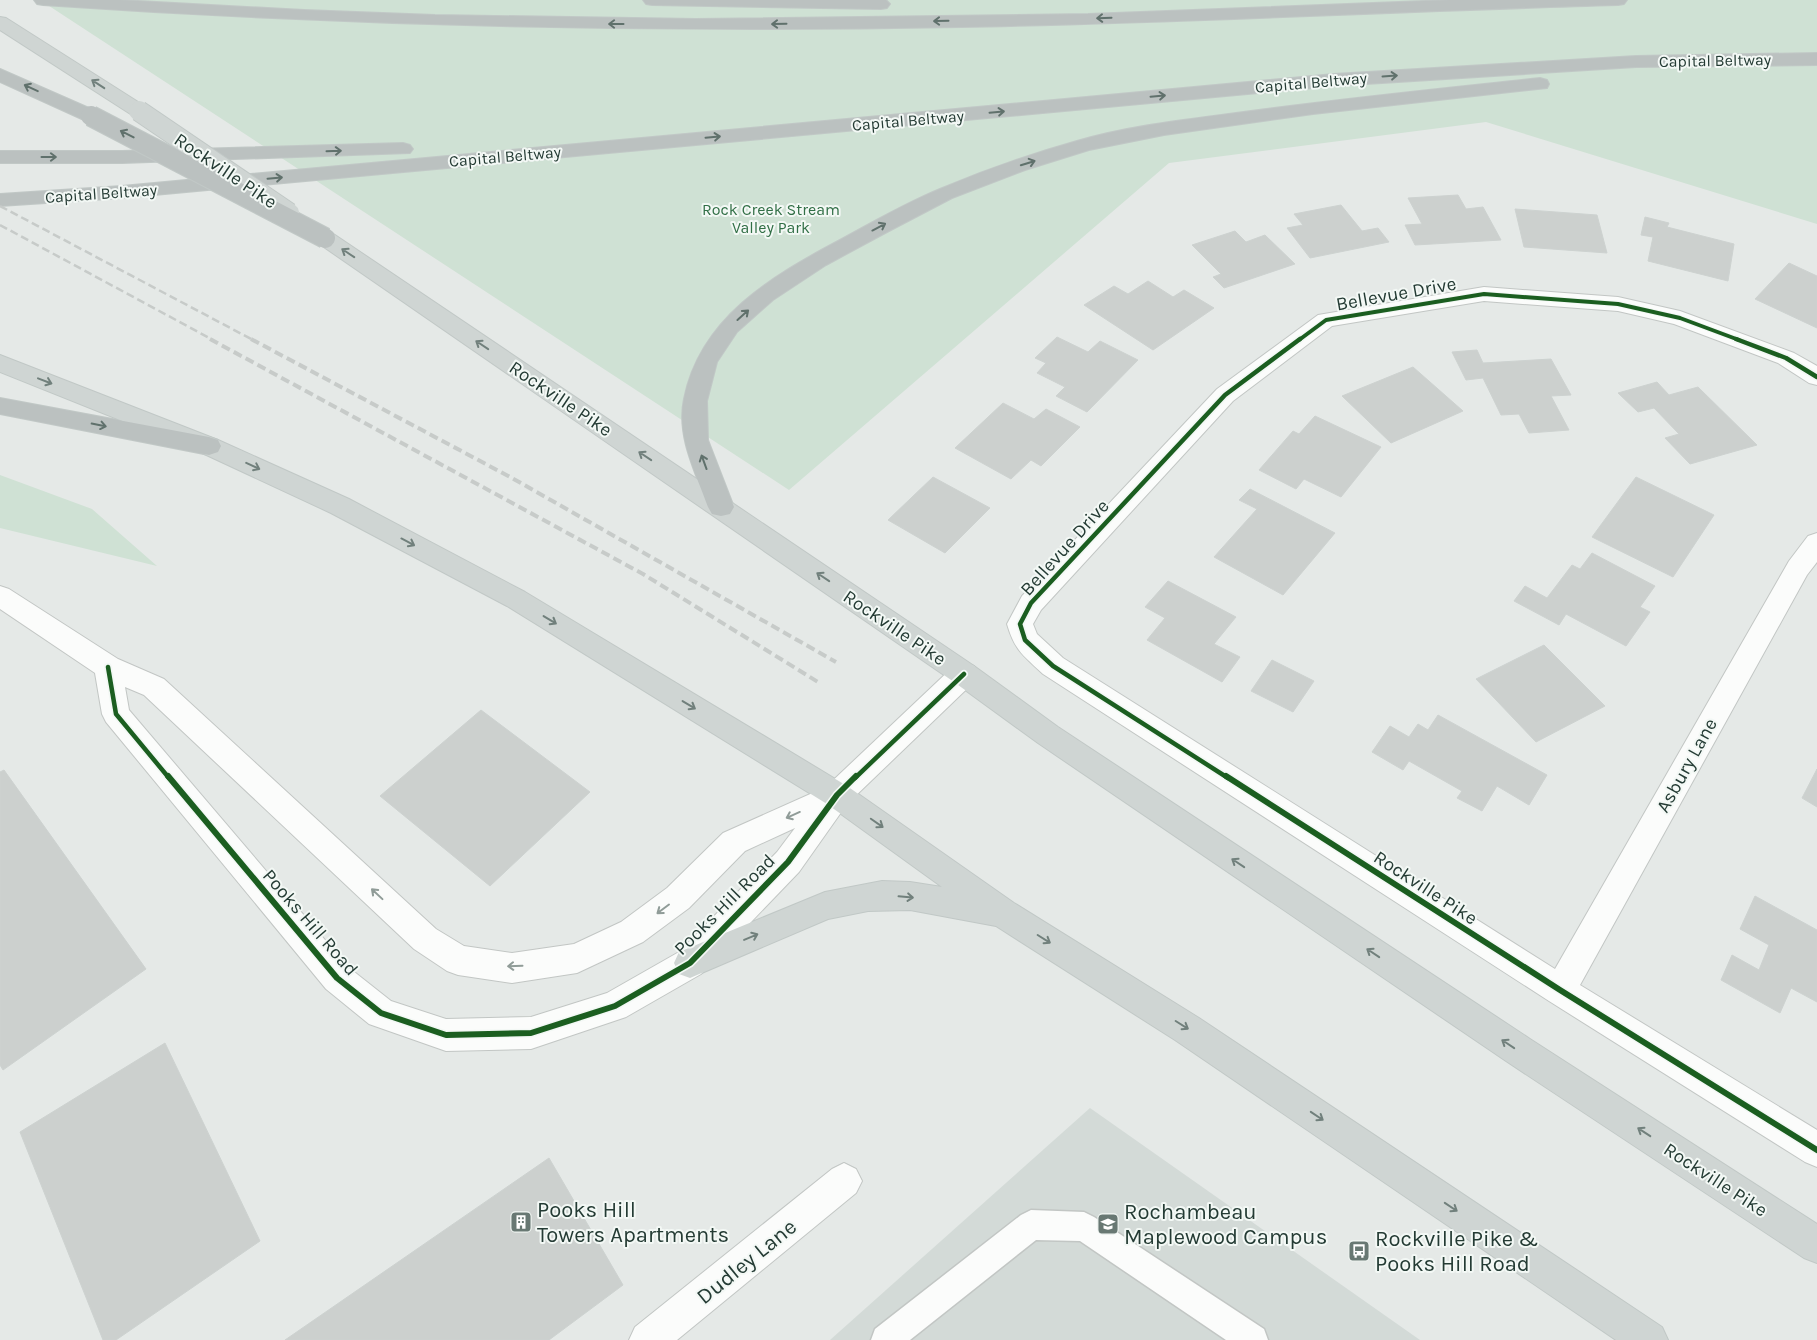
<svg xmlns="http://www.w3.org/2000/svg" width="1817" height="1340" viewBox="0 0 1817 1340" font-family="Karla,sans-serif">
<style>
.built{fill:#d3dad7}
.green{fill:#cfe1d4}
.building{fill:#ccd0ce;stroke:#cdd2d0}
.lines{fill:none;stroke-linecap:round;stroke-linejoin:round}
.service-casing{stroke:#c2c6c4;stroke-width:3}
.minor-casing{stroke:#c2c6c4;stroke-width:2}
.tertiary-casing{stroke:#c2c6c4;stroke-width:2}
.primary-casing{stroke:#c1c8c6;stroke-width:2}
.motorway-casing{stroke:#c1c8c6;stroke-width:2}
.service{fill:#fbfcfb;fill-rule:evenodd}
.minor{fill:#fbfcfb;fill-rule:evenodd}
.tertiary{fill:#fbfcfb;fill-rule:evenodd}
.primary{fill:#cfd5d3;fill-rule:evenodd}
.motorway{fill:#bbc1c0;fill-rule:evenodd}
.rail-far1{stroke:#c7cbc9;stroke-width:2.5;stroke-dasharray:8 4;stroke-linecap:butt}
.rail{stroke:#c7cbc9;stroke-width:4;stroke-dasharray:9 4.5;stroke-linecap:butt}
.primary-bridge-casing{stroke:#c1c8c6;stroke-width:22;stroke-linecap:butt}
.motorway-bridge-casing{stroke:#c1c8c6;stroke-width:22;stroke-linecap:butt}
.primary-bridge{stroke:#cfd5d3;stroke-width:20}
.motorway-bridge{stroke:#bbc1c0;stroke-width:20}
.cycleway-far2-casing{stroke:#f3f8f5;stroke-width:6}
.cycleway-far1-casing{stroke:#f3f8f5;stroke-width:8}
.cycleway-casing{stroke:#f3f8f5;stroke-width:9}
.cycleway-far2{stroke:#1b5e20;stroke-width:4}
.cycleway-far1{stroke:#1b5e20;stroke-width:4.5}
.cycleway{stroke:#1b5e20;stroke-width:6}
.oneway{stroke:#60716c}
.oneway2{stroke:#71807c}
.oneway3{stroke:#909c98}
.labels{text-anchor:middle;stroke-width:4;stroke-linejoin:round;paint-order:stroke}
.far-street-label{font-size:16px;fill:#243b34;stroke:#f3f8f5}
.far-park-label{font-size:16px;fill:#316f46;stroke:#f3f8f5}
.street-label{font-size:19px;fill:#243b34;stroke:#f3f8f5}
.near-poi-label{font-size:22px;fill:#243b34;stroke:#f3f8f5;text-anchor:start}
.near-street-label{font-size:22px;fill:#243b34;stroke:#f3f8f5}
</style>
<rect width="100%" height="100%" fill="#e5e9e7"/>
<!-- built -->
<path class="built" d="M1090,1108L1420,1340H830Z"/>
<!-- green -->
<path class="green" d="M40,0H1817V224L1486,122L1169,163L789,490Z
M0,475L92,509L157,566L0,528Z"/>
<!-- building -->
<path class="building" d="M1458,195L1466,209L1483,207L1501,240L1415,245L1405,225L1422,224L1408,198Z
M1341,205L1362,231L1378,228L1389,242L1310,258L1287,228L1303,225L1294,214Z
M1515,209L1597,215L1607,253L1524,247Z
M1645,217L1669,223L1667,227L1734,244L1728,281L1648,261L1653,237L1641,235Z
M1235,231L1246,242L1265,235L1295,264L1224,288L1213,277L1221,274L1192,245Z
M1789,263L1817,276V328L1755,299Z
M1148,281L1173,297L1184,290L1214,308L1153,350L1084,305L1114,286L1128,294Z
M1057,337L1088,352L1100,341L1138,360L1087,412L1056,396L1065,387L1037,373L1046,363L1035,358Z
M1477,350L1483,363L1551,359L1571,395L1551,396L1569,430L1529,433L1519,414L1501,415L1483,378L1466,380L1452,352Z
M1413,367L1463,411L1391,443L1342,396Z
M1657,382L1669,395L1698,387L1757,445L1690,464L1665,438L1679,434L1654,408L1638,412L1618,393Z
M1003,403L1034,419L1046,409L1080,427L1041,466L1031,460L1011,479L955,448Z
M1315,416L1381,447L1341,497L1304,479L1296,489L1259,470L1293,431L1299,434Z
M933,477L990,508L945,553L888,520Z
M1636,477L1714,515L1673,577L1592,537Z
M1250,489L1335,533L1283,595L1214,557L1257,509L1239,500Z
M1592,553L1655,586L1640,607L1650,612L1626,646L1566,614L1559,625L1514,601L1525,586L1547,598L1572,565L1580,569Z
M1168,581L1236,617L1214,644L1240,657L1222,682L1147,640L1165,618L1145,607Z
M1544,645L1605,706L1536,742L1476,679Z
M1272,660L1314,681L1293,712L1251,691Z
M481,710L590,792L490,886L380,796Z
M1438,715L1547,775L1529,805L1497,786L1482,811L1457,798L1462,791L1409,761L1403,770L1372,752L1390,726L1409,737L1418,724L1428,730Z
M1817,769V807L1802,798Z
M4,770L146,969L3,1070L0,1065V772Z
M1755,896L1817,930V1002L1791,988L1780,1013L1721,980L1732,955L1759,970L1769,945L1740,929Z
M165,1043L260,1241L116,1340H103L20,1132Z
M549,1158L623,1285L549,1340H285Z"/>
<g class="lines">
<!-- service casing -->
<g class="service-casing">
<path id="service" d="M1031,1210L1084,1212L1094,1217L1264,1329L1268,1340H1226L1080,1241L1036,1240L910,1340H871L875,1329L1021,1215Z"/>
</g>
<!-- minor casing -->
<g class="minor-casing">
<path id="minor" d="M1484,287L1618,297L1680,311L1794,353L1817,366V385L1809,383L1778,363L1674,324L1618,311L1484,301L1332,326L1233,401L1041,610L1033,624L1037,634L1063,658L1555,969L1789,561L1808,536L1817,533V562L1807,575L1580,985L1817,1130V1167L1805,1162L1549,1001L1043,674C1023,655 1015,651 1007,624L1022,596L1217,389L1318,315Z
M844,1163L856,1169L862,1181L856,1193L677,1340H629L635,1327L832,1169Z"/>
</g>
<!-- tertiary casing -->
<g class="tertiary-casing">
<path id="tertiary" d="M0,586L9,589L118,659L164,679L436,929L464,946L512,953L574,944L621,922L667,888L723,833L826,787L954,666L964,663L974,666L978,674L974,682L847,804L799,872L701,974L626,1017L531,1049L446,1051L369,1024L326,989L106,722L102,714L95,673L0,609ZM125,687L144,695L414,949L447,971L458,975L512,983L577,973L643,942L689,908L745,851L795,828L777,852L679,952L607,993L531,1017L446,1019L391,1001L348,967L129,710Z"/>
</g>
<!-- primary casing -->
<g class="primary-casing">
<path id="primary" d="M0,17L6,18L146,107L149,111L146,115L139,117L132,115L0,30Z
M325,231L332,233L974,666L1058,727L1530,1039L1817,1224V1263L1804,1258L1506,1061L1038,743L954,682L318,243L314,238L318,233Z
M0,355L218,440L349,499L525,592L847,786L1014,903L1199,1018L1662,1327L1668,1340H1616L1175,1040L996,926L910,910L868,911L828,919L690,978L679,974L674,963L679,952L825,892L882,881L910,882L942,887L827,804L507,606L331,513L200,452L0,372Z"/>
</g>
<!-- motorway casing -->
<g class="motorway-casing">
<path id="motorway" d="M34,0H120L304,10L435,15L696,19L1088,14L1450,0H1627L1624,4L1618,5C1399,11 1180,23 961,27C655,33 349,26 43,5L37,4Z
M643,0H886L890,4L887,8L881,9L652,5L646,4Z
M1817,53V65L1636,67L1334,86L122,198L0,206V194L122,186L1334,74L1636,56Z
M0,69L98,112L101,116L98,120L91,122L84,120L0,82Z
M1540,78L1547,80L1549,84L1547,88L1313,114L1164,135L1089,150L1025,170L952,198L887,232L826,265L773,300L737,332L717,362L707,401L708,440L734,507L730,514L721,516L712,514L708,507C696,473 676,436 684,399C700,318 772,276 840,240C873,222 906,203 940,189C985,170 1031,154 1077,141C1128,126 1183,120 1236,113C1337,99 1438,89 1540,78Z
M403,143L410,145L413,149L410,153L122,163H0V151H122Z
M0,398L209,437L218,440L221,446L218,452L209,455L0,414Z"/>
</g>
<!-- service -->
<use href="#service" class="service"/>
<!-- minor -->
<use href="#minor" class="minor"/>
<!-- tertiary -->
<use href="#tertiary" class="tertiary"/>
<!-- primary -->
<use href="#primary" class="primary"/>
<!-- motorway -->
<use href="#motorway" class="motorway"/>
<!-- rail-far1 -->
<path class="rail-far1" d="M0,206L253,340
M0,225L213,340"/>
<!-- rail -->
<path class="rail" d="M210,339L643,574L818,682
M251,339L512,478L836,662"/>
<!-- primary-bridge casing -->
<g class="primary-bridge-casing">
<path id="primary-bridge" d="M139,111L289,213"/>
</g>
<!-- motorway-bridge casing -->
<g class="motorway-bridge-casing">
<path id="motorway-bridge" d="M91,116L325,238"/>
</g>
<!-- primary-bridge -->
<use href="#primary-bridge" class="primary-bridge"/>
<!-- motorway-bridge -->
<use href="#motorway-bridge" class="motorway-bridge"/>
<!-- cycleway-far2 casing -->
<g class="cycleway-far2-casing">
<path id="cycleway-far2" d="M1299,340L1326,320L1484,294L1618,304L1680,318L1739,340"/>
</g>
<!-- cycleway-far1 casing -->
<g class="cycleway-far1-casing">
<path id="cycleway-far1" d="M1736,339L1786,358L1817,377
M108,667L116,714L169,778
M855,778L964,674
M1228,778L1053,666L1025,640L1020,624L1031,603L1225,395L1300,339"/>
</g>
<!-- cycleway casing -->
<g class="cycleway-casing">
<path id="cycleway" d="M168,776L337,978L381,1013L446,1035L531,1033L615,1006L690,963L788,862L837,795L856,776
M1226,776L1560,990L1817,1150"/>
</g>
<!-- cycleway-far2 -->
<use href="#cycleway-far2" class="cycleway-far2"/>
<!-- cycleway-far1 -->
<use href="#cycleway-far1" class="cycleway-far1"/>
<!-- cycleway -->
<use href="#cycleway" class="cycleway"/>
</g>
<!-- one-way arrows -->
<defs><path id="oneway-shaft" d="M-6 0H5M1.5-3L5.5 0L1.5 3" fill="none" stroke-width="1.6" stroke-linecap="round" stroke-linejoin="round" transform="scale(1.25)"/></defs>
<g class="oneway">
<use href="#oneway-shaft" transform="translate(1104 18) rotate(178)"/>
<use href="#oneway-shaft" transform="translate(941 21) rotate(179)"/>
<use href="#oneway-shaft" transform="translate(616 24) rotate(-180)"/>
<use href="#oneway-shaft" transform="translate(779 24) rotate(179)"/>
<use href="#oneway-shaft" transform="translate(1390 76) rotate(-4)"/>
<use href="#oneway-shaft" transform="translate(31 88) rotate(-155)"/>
<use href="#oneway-shaft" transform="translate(1158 96) rotate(-5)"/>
<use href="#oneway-shaft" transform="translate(997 112) rotate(-5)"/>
<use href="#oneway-shaft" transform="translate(127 134) rotate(-153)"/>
<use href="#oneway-shaft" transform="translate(713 137) rotate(-5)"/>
<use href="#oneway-shaft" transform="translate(334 151) rotate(-2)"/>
<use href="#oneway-shaft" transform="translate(49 157)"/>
<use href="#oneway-shaft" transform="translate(1028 163) rotate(-17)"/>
<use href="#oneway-shaft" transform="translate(275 178) rotate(-5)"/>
<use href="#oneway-shaft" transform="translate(879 227) rotate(-28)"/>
<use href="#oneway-shaft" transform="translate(743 315) rotate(-42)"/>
<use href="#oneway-shaft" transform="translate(99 425) rotate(11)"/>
<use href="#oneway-shaft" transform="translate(704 462) rotate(-110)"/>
</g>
<g class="oneway2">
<use href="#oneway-shaft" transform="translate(98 84) rotate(-147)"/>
<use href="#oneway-shaft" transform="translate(348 253) rotate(-146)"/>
<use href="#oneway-shaft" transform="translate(482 345) rotate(-146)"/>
<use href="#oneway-shaft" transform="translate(45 381) rotate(21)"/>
<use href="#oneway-shaft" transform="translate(645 456) rotate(-146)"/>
<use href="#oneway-shaft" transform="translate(253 466) rotate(25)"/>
<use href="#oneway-shaft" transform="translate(408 542) rotate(28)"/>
<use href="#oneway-shaft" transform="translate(823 577) rotate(-146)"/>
<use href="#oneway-shaft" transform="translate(550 620) rotate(31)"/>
<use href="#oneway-shaft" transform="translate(689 705) rotate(31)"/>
<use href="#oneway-shaft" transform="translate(877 823) rotate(35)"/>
<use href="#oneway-shaft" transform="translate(1238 863) rotate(-146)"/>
<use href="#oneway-shaft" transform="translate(906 897) rotate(5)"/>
<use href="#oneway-shaft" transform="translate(751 937) rotate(-23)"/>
<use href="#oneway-shaft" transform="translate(1044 939) rotate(32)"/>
<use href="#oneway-shaft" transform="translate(1373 953) rotate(-146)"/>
<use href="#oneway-shaft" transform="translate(1182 1025) rotate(32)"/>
<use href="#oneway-shaft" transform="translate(1508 1044) rotate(-146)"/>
<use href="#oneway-shaft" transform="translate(1317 1116) rotate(34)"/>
<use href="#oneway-shaft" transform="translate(1644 1132) rotate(-147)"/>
<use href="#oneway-shaft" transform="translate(1451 1207) rotate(34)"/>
</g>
<g class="oneway3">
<use href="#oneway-shaft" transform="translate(793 815) rotate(156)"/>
<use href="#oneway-shaft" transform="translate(377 894) rotate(-137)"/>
<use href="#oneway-shaft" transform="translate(663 909) rotate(143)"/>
<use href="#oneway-shaft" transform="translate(515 966) rotate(178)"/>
</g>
<!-- icons -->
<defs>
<g id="building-square" transform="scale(1.125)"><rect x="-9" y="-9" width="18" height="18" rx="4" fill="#687873" stroke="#f3f8f5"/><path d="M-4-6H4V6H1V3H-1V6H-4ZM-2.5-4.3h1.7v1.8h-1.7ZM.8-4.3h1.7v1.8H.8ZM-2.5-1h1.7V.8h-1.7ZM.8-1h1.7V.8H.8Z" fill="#fff"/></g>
<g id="school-square" transform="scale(1.125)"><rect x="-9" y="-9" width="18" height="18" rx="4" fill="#687873" stroke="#f3f8f5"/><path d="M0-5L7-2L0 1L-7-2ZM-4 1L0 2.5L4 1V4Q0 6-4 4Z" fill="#fff"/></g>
<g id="bus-square" transform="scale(1.125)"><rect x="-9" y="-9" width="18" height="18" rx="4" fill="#687873" stroke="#f3f8f5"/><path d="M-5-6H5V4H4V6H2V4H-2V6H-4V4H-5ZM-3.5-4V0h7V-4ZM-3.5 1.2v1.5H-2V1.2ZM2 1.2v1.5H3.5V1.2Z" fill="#fff"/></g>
</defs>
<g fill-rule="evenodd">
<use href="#building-square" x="521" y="1222"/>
<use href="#school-square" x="1108" y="1224"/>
<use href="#bus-square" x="1359" y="1251"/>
</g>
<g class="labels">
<!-- far-street labels -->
<g class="far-street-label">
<text transform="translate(1715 60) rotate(-1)" y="6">Capital Beltway</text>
<text transform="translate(1311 82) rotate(-5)" y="6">Capital Beltway</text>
<text transform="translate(908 120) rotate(-5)" y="6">Capital Beltway</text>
<text transform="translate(505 156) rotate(-5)" y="6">Capital Beltway</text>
<text transform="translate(101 193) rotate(-4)" y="6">Capital Beltway</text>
</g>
<!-- far-park labels -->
<g class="far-park-label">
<text x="771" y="215">Rock Creek Stream<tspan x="771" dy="18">Valley Park</tspan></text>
</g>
<!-- street labels -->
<g class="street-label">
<text transform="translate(226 170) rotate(34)" y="7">Rockville Pike</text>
<text transform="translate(1396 293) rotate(-10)" y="7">Bellevue Drive</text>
<text transform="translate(561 398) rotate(34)" y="7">Rockville Pike</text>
<text transform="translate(1064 547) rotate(-48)" y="7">Bellevue Drive</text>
<text transform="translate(895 627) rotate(34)" y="7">Rockville Pike</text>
<text transform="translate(1686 765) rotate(-61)" y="7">Asbury Lane</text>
<text transform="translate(1426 887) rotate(33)" y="7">Rockville Pike</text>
<text transform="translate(724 904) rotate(-45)" y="7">Pooks Hill Road</text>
<text transform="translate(311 922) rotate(49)" y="7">Pooks Hill Road</text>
<text transform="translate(1716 1179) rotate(33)" y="7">Rockville Pike</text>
</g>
<!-- near-poi labels -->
<g class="near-poi-label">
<text x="537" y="1217">Pooks Hill<tspan x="537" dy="25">Towers Apartments</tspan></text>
<text x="1124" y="1219">Rochambeau<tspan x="1124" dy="25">Maplewood Campus</tspan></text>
<text x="1375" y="1246">Rockville Pike &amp;<tspan x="1375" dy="25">Pooks Hill Road</tspan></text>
</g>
<!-- near-street labels -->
<g class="near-street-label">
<text transform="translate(746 1261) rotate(-39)" y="8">Dudley Lane</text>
</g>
</g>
</svg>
